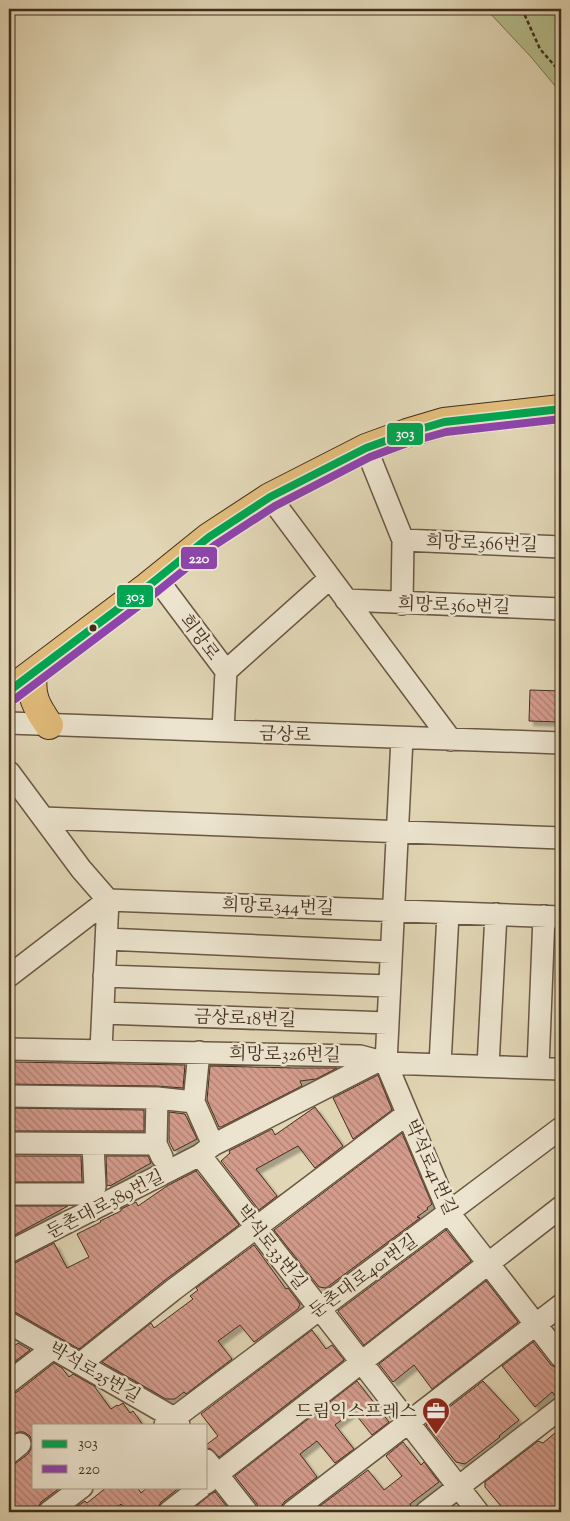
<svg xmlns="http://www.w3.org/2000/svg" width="570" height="1521" viewBox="0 0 570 1521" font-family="'Sorts Mill Goudy','Noto Serif KR',serif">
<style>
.green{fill:#b5bd8c;stroke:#7c7554}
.building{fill:url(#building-back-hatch);stroke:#422d1d;filter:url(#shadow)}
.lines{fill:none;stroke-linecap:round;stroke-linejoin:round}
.minor-casing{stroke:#6a5743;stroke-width:24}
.major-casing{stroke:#422d1d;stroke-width:30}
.path{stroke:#422d1d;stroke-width:2.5;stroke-dasharray:4 2.5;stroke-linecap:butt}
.minor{stroke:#ece4cf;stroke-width:21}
.major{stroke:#e0bb7a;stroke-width:28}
.bus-1-casing{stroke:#ece4cf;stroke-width:11}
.bus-2-casing{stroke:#ece4cf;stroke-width:11}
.bus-1{stroke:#00a651;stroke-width:8}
.bus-2{stroke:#8e44ad;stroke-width:8}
.bus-dot{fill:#422d1d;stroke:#ece4cf;stroke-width:2}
.labels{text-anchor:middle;stroke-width:5;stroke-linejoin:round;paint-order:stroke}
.street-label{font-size:18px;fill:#422d1d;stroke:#ece4cf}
.poi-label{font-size:18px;fill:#422d1d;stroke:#ece4cf;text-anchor:end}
.line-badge{stroke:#ece4cf;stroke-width:2}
.badge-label{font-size:14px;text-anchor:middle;font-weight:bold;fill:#fff}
</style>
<defs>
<pattern id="building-back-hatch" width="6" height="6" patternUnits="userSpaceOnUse" patternTransform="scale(1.25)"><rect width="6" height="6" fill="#d59c8d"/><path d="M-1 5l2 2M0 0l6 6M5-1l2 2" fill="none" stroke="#ae8073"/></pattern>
<filter id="shadow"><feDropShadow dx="4.5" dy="4.5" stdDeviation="1" flood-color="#0004"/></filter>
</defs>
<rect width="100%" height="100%" fill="#e1d6b5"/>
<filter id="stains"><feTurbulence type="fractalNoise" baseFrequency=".004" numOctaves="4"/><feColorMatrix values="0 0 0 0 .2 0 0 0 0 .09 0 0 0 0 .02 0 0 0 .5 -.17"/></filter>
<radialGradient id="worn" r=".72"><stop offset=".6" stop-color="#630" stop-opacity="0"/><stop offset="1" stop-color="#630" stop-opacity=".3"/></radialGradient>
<!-- green -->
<path class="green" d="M486,9H561V93L531,57Z"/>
<!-- building -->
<path class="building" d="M530,690L561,691V722L529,721Z
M11,1062L185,1065L183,1088L157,1086L9,1084V1063Z
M210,1066L296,1068H337L316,1079L300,1081L302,1086L221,1127H219L207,1100Z
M378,1075L392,1110L353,1139L333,1098Z
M315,1107L343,1146L315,1168L298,1146L256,1169L277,1196L259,1210L221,1161L230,1153L229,1151L272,1129L275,1135Z
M9,1108L144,1110V1131H9Z
M169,1112L185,1114L197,1139L174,1151L169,1141Z
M402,1133L432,1204L427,1208L428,1209L417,1217L420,1218L326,1288L319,1287L274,1230Z
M9,1156H81L82,1182H9Z
M106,1156H148L151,1163L110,1186V1185L107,1186Z
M196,1171L239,1225L165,1280L79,1349L15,1312L9,1311V1264L15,1263L54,1243L67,1268L89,1257L77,1234L101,1222L100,1221L121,1211V1209L136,1202L138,1206L167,1186Z
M9,1206H68L9,1238Z
M446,1230L471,1261L364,1345L338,1311Z
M254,1245L286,1289L288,1288L300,1304L298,1309L254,1342L240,1325L218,1341L232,1359L186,1394L184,1392L175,1399H166L102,1362L151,1323L154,1328L193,1299L190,1296L198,1290L196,1288Z
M486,1281L518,1322L432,1389L414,1365L393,1382L379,1364Z
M312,1330L326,1349L332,1345L344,1360L219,1457L211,1449L207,1448L206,1445L218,1436L201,1414Z
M533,1342L551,1365L556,1368L561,1369V1396L556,1397L552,1392L535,1407L502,1366Z
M18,1343L30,1350L9,1366V1350Z
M54,1363L62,1368L69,1377L73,1374L94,1386L111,1409L117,1405L118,1406L123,1403L130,1413L133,1411L143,1425H34V1487H61L41,1502L38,1507L37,1512H9V1465L16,1463L28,1454L31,1449L32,1442L30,1436L24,1432H18L9,1437V1394L17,1392Z
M357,1381L389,1422L372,1435L353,1411L335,1425L354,1449L335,1463L317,1441L300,1454L317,1477L284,1502L281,1507L280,1512H259L257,1504L235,1476Z
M483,1381L519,1420L499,1436L500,1437L465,1464L456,1462L426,1425Z
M561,1428V1508L556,1512H506L485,1487V1482L538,1441L543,1443Z
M403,1442L421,1465L424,1462L439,1482L410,1504L412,1507L405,1512H312L368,1470L384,1490L402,1476L386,1456Z
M107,1487H137L141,1493L148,1487H180L161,1502L158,1507L157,1512H128L121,1504L111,1512H69L85,1501L87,1503Z
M215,1492L231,1512H189L211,1494Z"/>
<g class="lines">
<!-- minor casing -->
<g class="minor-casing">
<path id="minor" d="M366,448L403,540L402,604
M270,497L451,740
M403,540L561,547
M157,579L226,671L223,731
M346,600L561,609
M226,671L329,579
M9,723L561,743
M402,738L386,1063L449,1213L561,1357
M9,772L81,869L108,900L101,1050
M43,818L561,838
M106,939L391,952
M9,976L108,900L561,917
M104,976L389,986
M103,1013L388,1023
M9,1049L360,1056L386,1063L561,1069
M199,1052L194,1102L213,1145
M440,1064L448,914
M488,1066L496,914
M538,1068L544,916
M9,1096L157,1098L194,1102
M157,1098L156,1144L162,1157
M9,1143L156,1144
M93,1144L95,1187L91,1194L97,1206
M200,1155L478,1512
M9,1194H91
M9,1252L200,1155L213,1145L378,1061
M9,1323L174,1418L179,1425
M80,1364L173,1290L407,1114
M9,1382L53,1348
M165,1425L561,1128
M9,1453L20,1444
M206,1460L247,1512
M206,1483L561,1207
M49,1512L82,1487
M169,1512L201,1487
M292,1512L561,1305
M426,1512L561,1408"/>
</g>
<!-- major casing -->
<g class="major-casing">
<path id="major" d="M33,673C30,696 36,706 49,725
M9,691L147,587L209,537L270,497L366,448L407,433L444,422L561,409"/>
</g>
<!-- path -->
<path class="path" d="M522,9L540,49L561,73"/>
<!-- minor -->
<use href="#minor" class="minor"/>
<!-- major -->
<use href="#major" class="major"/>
<!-- bus-1 casing -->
<g class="bus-1-casing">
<path id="bus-1" d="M9,691L147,587L209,537L270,497L366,448L407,433L444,422L561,409"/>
</g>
<!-- bus-2 casing -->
<g class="bus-2-casing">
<path id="bus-2" d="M15,699L153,595L215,545L275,506L370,457L410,442L446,432L561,419"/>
</g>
<!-- bus-1 -->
<use href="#bus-1" class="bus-1"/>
<!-- bus-2 -->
<use href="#bus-2" class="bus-2"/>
</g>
<!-- icons -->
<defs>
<g id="office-pin" transform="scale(1.4375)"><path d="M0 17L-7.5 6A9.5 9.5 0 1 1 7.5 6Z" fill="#8f2418" stroke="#ece4cf"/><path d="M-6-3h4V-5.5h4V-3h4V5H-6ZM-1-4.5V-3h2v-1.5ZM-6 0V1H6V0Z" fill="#fff"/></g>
</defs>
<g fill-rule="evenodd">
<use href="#office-pin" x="436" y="1411"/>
</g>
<!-- markers -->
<circle class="bus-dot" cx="93" cy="628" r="4.5"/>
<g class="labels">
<!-- street labels -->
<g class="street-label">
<text transform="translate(482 543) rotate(2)" y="6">희망로366번길</text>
<text transform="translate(454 605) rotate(2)" y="6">희망로360번길</text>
<text transform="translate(200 637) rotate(53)" y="6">희망로</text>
<text transform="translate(285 734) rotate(2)" y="6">금상로</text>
<text transform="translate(278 906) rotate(2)" y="6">희망로344번길</text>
<text transform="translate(245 1018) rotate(2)" y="6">금상로18번길</text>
<text transform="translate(285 1054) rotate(1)" y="6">희망로326번길</text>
<text transform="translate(431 1167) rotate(66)" y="6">박석로41번길</text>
<text transform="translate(105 1204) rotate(-27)" y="6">둔촌대로389번길</text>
<text transform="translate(272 1247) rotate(52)" y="6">박석로33번길</text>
<text transform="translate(363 1276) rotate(-36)" y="6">둔촌대로401번길</text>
<text transform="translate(95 1372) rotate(30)" y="6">박석로25번길</text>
</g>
<!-- poi labels -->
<g class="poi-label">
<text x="417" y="1417">드림익스프레스</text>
</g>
</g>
<g class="line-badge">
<rect x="386" y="422" width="38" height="24" rx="5" fill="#00a651"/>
<rect x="180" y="546" width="38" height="24" rx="5" fill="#8e44ad"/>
<rect x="116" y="584" width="38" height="24" rx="5" fill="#00a651"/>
</g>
<g class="badge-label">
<text x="405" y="438">303</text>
<text x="199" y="563">220</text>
<text x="135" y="601">303</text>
</g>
<!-- margin -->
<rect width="570" height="1521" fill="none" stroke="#e1d6b5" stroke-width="30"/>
<rect x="10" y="10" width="550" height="1501" fill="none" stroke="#422d1d" stroke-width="2.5"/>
<rect x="15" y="15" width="540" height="1491" fill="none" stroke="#422d1d"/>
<!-- legend -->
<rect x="32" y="1424" width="175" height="65" fill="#ece4cf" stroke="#a89b88"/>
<rect x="42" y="1440" width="25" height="8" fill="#00a651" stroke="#a89b88"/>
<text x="78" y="1448" font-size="15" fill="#422d1d">303</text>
<rect x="42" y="1465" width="25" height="8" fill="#8e44ad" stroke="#a89b88"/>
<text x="78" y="1474" font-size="15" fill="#422d1d">220</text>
<rect width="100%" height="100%" filter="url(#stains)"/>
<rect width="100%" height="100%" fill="url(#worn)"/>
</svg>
